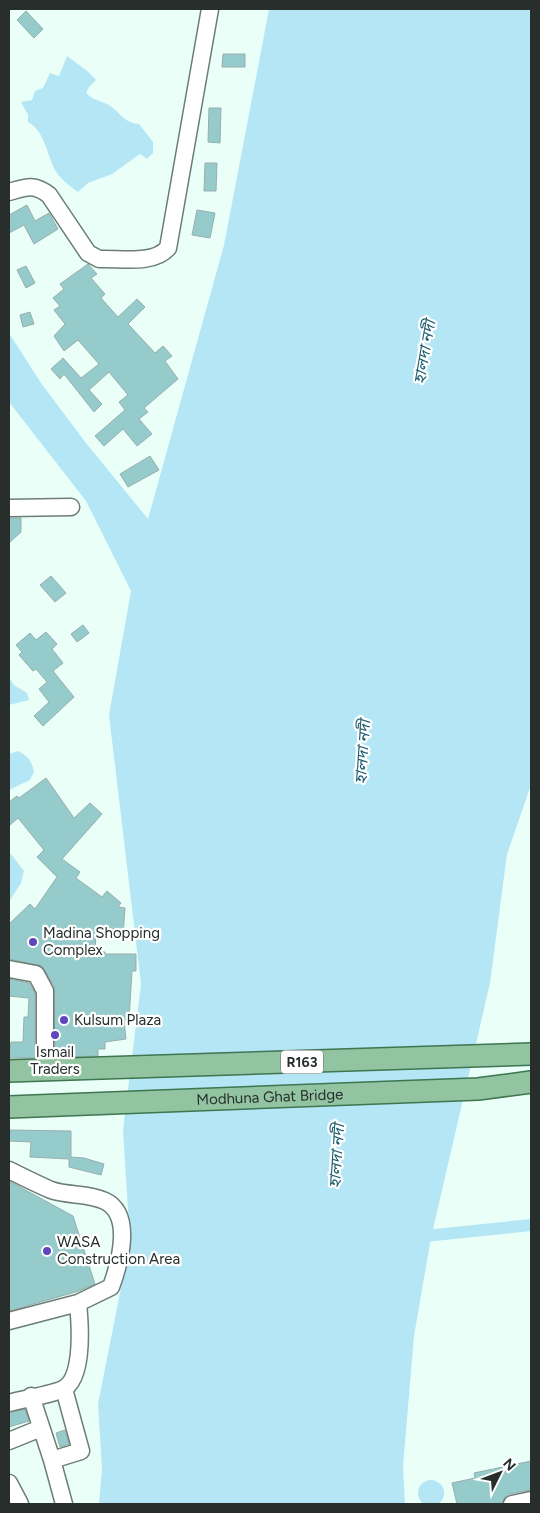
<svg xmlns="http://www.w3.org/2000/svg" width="540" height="1513" viewBox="0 0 540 1513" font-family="Figtree,'Noto Sans Bengali',sans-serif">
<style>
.water{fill:#b5e6f6}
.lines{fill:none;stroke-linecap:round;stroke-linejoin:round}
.canal{stroke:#b5e6f6;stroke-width:12}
.building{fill:#96cbcc;stroke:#99adad}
.minor-casing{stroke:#6c7d77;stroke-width:19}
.major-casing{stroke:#3d764f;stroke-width:24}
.minor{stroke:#fff;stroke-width:16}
.major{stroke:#92c4a1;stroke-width:21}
.poi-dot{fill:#6046be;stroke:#fff;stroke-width:2}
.labels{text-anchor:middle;stroke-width:4.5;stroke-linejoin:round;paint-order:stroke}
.shield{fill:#fff;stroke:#686d6b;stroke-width:1}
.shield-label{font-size:14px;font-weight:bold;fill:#272e2c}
.poi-label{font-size:15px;fill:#272e2c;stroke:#fff;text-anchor:start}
.street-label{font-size:15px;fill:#272e2c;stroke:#fff}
.water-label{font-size:16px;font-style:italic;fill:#205f70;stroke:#fff}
</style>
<rect width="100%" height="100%" fill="#ebfff9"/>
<!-- water -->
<path class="water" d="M269,9H531V785L507,854L490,983L431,1238L414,1336L403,1467L405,1504H99L102,1469L98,1404L130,1242L123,1130L141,984L109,715L131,591L86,501L9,402V333L41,383L86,443L148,519L224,245Z
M67,56C78,65 86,68 96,80L89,87L86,93C93,100 98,100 107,104C119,110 123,123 139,124L153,142V153L147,159L140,154L112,174L88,183L78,192C70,186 60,179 55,170C47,154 44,130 28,122V115L21,102L32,100L35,91L43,88L50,73L59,76Z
M9,677L14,685L27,693L29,700L9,705Z
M18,751C28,756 32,761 34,772L30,780L9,790V754Z
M11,854L24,871L21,883L9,902V855Z
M418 1493a13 13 0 1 1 26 0a13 13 0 1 1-26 0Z"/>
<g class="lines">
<!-- canal -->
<path class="canal" d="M415,1237L531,1225"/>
</g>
<!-- building -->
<path class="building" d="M26,11L43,29L34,38L17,20Z
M223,54H245V67H222Z
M209,108H221L220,143L208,142Z
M205,163H217L216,191H204Z
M27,205L35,221L49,213L58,229L34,244L24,225L9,233V215Z
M197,210L215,213L210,238L192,235Z
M88,264L97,274L91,278L105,294L101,298L118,317L137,299L145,307L128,324L155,353L163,346L172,356L165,361L178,379L144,408L148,412L139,419L152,434L137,446L123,429L104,446L95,436L125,410L119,402L128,395L109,372L89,390L102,404L94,412L64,374L60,379L51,369L63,358L81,378L99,364L78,340L64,351L54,336L65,324L54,310L60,306L53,298L64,289L60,284Z
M26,266L35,283L26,288L17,270Z
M30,312L34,324L23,327L20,315Z
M150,456L159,470L128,487L120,474Z
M9,518H21V532L9,543Z
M51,576L66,593L55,602L40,585Z
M83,625L89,633L77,642L71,634Z
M46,632L57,644L52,649L63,663L53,671L74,697L43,726L34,716L49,702L39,689L47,682L36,669L33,671L19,655L22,652L16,645L30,633L36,640Z
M46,778L74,818L90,803L102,814L62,859L80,872L76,878L102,897L107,891L121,903L118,907L125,908L123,935L96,931L95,952H105V954H136V971H132L129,1020H124L126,1039L105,1042V1049H98V1056L55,1057L54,986L42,966L9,959V924L30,904L35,909L57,877L37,857L44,850L18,818L9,826V802L17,796L19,798Z
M9,979L29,983L35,993V1058H9L11,1042H23L24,1017H28L29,998L9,996Z
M9,1130L71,1131V1157L84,1158L104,1164L101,1175L69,1167V1159L30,1157L31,1142L9,1141Z
M9,1181L73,1216L95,1284L79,1291L9,1311Z
M25,1409L29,1421L9,1427V1413Z
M65,1430L69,1444L60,1447L56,1433Z
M531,1461V1490L509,1494L505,1497L502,1504H457L452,1483L475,1478L474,1473Z"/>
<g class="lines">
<!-- minor casing -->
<g class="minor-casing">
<path id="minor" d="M9,192C26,187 34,183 49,195L88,253L99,259C120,258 153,265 168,248L210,9
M9,508L71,507
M9,969L36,974L45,991V1071
M9,1170C23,1177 37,1184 51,1190C68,1196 89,1193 105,1201C134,1215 119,1265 111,1287L78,1303L9,1321
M31,1396L52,1460L64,1504
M9,1403C22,1399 56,1394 65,1388C84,1375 80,1323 78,1303
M9,1441L41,1428
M52,1460L81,1451L64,1389
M9,1483L20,1504
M512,1504L531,1500"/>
</g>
<!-- major casing -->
<g class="major-casing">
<g id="major">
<path d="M9,1071L531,1054"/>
<path id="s1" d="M9,1107L478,1089L531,1082"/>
</g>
</g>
<!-- minor -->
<use href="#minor" class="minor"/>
<!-- major -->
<use href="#major" class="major"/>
</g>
<!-- markers -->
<g class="poi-dot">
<circle cx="33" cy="942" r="5"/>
<circle cx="64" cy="1020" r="5"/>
<circle cx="55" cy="1035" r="5"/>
<circle cx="47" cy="1251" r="5"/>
</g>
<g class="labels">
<!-- shield labels -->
<rect class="shield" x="281" y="1050.5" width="42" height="23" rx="4"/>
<g class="shield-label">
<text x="302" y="1067">R163</text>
</g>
<!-- poi labels -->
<g class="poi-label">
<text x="43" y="938">Madina Shopping<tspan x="43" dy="17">Complex</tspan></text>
<text x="74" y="1025">Kulsum Plaza</text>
<text x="55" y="1057" text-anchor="middle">Ismail<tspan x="55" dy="17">Traders</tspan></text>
<text x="57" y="1247">WASA<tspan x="57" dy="17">Construction Area</tspan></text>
</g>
<!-- street labels -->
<g class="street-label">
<text dy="5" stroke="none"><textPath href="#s1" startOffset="261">Modhuna Ghat Bridge</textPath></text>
</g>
<!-- water labels -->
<g class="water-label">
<text transform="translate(424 352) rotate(-80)" y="6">হালদা নদী</text>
<text transform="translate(362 752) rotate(-86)" y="6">হালদা নদী</text>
<text transform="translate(336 1156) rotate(-86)" y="6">হালদা নদী</text>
</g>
</g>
<!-- border -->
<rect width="540" height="1513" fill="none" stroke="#272e2c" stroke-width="20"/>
<!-- north arrow -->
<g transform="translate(500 1473) rotate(48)" stroke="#ffffff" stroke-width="4" paint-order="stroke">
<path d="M0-4L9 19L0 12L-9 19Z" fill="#272e2c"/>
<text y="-8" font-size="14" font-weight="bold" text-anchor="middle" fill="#272e2c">N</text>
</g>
</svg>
